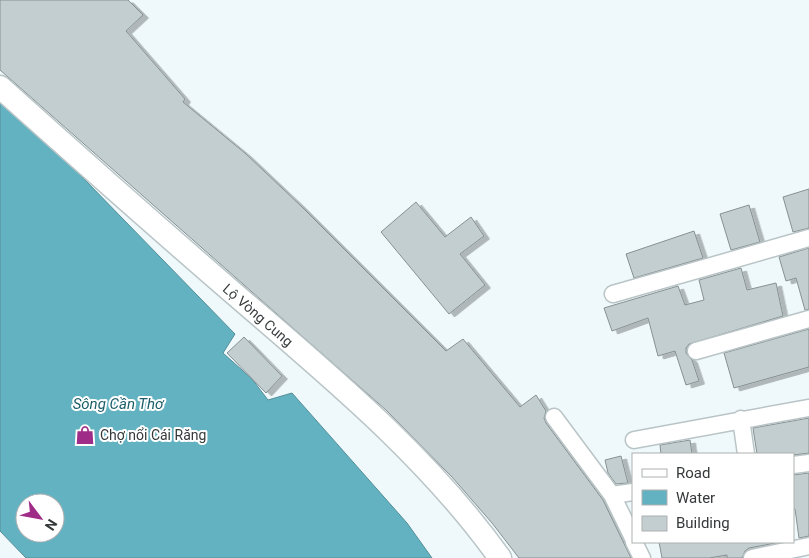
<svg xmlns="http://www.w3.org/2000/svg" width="809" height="558" viewBox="0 0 809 558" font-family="Roboto,sans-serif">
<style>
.water{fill:#63b2c1;stroke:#558e98;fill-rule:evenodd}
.building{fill:#c3ced0;stroke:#879092;filter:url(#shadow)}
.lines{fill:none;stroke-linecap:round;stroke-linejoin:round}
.minor-casing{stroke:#b9c4c6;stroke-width:19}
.secondary-casing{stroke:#b9c4c6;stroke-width:25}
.minor{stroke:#fff;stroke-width:16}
.secondary{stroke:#fff;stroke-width:22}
.labels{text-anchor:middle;stroke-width:4;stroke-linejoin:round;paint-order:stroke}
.street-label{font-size:14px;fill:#35393a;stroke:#fff}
.poi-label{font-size:14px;fill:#35393a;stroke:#fff;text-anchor:start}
.water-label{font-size:15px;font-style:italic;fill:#1b5d69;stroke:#fff}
</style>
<defs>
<filter id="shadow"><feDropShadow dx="5.5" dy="3" stdDeviation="0" flood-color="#0004"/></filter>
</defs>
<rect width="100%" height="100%" fill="#eff9fb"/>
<!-- water -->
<path class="water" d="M0,99L51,145L235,334L223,353L252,379L268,400L292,393L407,523L432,558H26L0,531ZM25,503H55V533H25Z"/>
<!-- building -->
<path class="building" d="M0,0H128L143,15L126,31L185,99L183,102L246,154L302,207L446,351L463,339L520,407L536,395L546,411L544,418L546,423L603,500L631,558H519L492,523L452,477L386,410L0,70Z
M809,189V228L793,232L783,197Z
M416,202L445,237L471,217L484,236L460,254L485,285L449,314L381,232Z
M749,205L760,242L731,250L720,214Z
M694,231L703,258L634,278L626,254Z
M809,248V309L805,310L796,278L786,281L779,257Z
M741,268L747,290L776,283L783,316L689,344L686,348V353L692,360L699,381L686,385L675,351L658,356L648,318L612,331L604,308L678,286L685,305L704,300L699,280Z
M809,329V367L734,388L724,353Z
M244,337L282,376L266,393L227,353Z
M809,418V453L793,455L757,454L753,428Z
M690,440L692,454H661L660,445Z
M621,456L628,483L616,484L608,473L605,460Z
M809,473V536L799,538L795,509H793V475Z
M659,542H781L749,548L745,551L742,558H727V555L709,558H662Z"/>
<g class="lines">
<!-- minor casing -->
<g class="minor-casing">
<path id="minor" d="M613,294L809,238
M696,351L809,319
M554,417L612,495L633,538
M741,419L746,454
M634,440L808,408
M793,465L809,463
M612,495L633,492
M634,542L642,558
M752,558L809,546"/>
</g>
<!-- secondary casing -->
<g class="secondary-casing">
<path id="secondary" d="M0,87C79,158 158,228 238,297C331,377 428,457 500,558"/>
</g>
<!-- minor -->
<use href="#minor" class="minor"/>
<!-- secondary -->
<use href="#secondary" class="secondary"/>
</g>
<!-- icons -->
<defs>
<g id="shop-bare" transform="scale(1.5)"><path d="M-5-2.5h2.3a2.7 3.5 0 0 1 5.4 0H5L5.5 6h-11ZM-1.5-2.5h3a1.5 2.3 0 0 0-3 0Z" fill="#9f2c87" stroke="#fff" stroke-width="2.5" paint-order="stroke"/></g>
</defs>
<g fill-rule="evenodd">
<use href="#shop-bare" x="85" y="435"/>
</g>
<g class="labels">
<!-- street labels -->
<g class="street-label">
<text transform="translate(258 315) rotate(41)" y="5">Lộ Vòng Cung</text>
</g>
<!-- poi labels -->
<g class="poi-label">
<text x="100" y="440">Chợ nổi Cái Răng</text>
</g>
<!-- water labels -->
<g class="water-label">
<text x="118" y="409">Sông Cần Thơ</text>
</g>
</g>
<!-- legend -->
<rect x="632" y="453" width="162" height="90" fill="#ffffff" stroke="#aeb0b0"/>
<rect x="642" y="469" width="25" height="8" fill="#ffffff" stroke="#aeb0b0"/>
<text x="676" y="478" font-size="15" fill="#35393a">Road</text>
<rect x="642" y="490" width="25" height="15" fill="#63b2c1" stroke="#aeb0b0"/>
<text x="676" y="503" font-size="15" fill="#35393a">Water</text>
<rect x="642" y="516" width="25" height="15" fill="#c3ced0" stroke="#aeb0b0"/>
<text x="676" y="528" font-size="15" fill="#35393a">Building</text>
<!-- north arrow -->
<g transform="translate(40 518) rotate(122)"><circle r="24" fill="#ffffff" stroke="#aeb0b0"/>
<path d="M0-4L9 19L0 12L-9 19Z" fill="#9f2c87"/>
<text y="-8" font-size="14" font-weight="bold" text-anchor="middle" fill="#35393a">N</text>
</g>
</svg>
